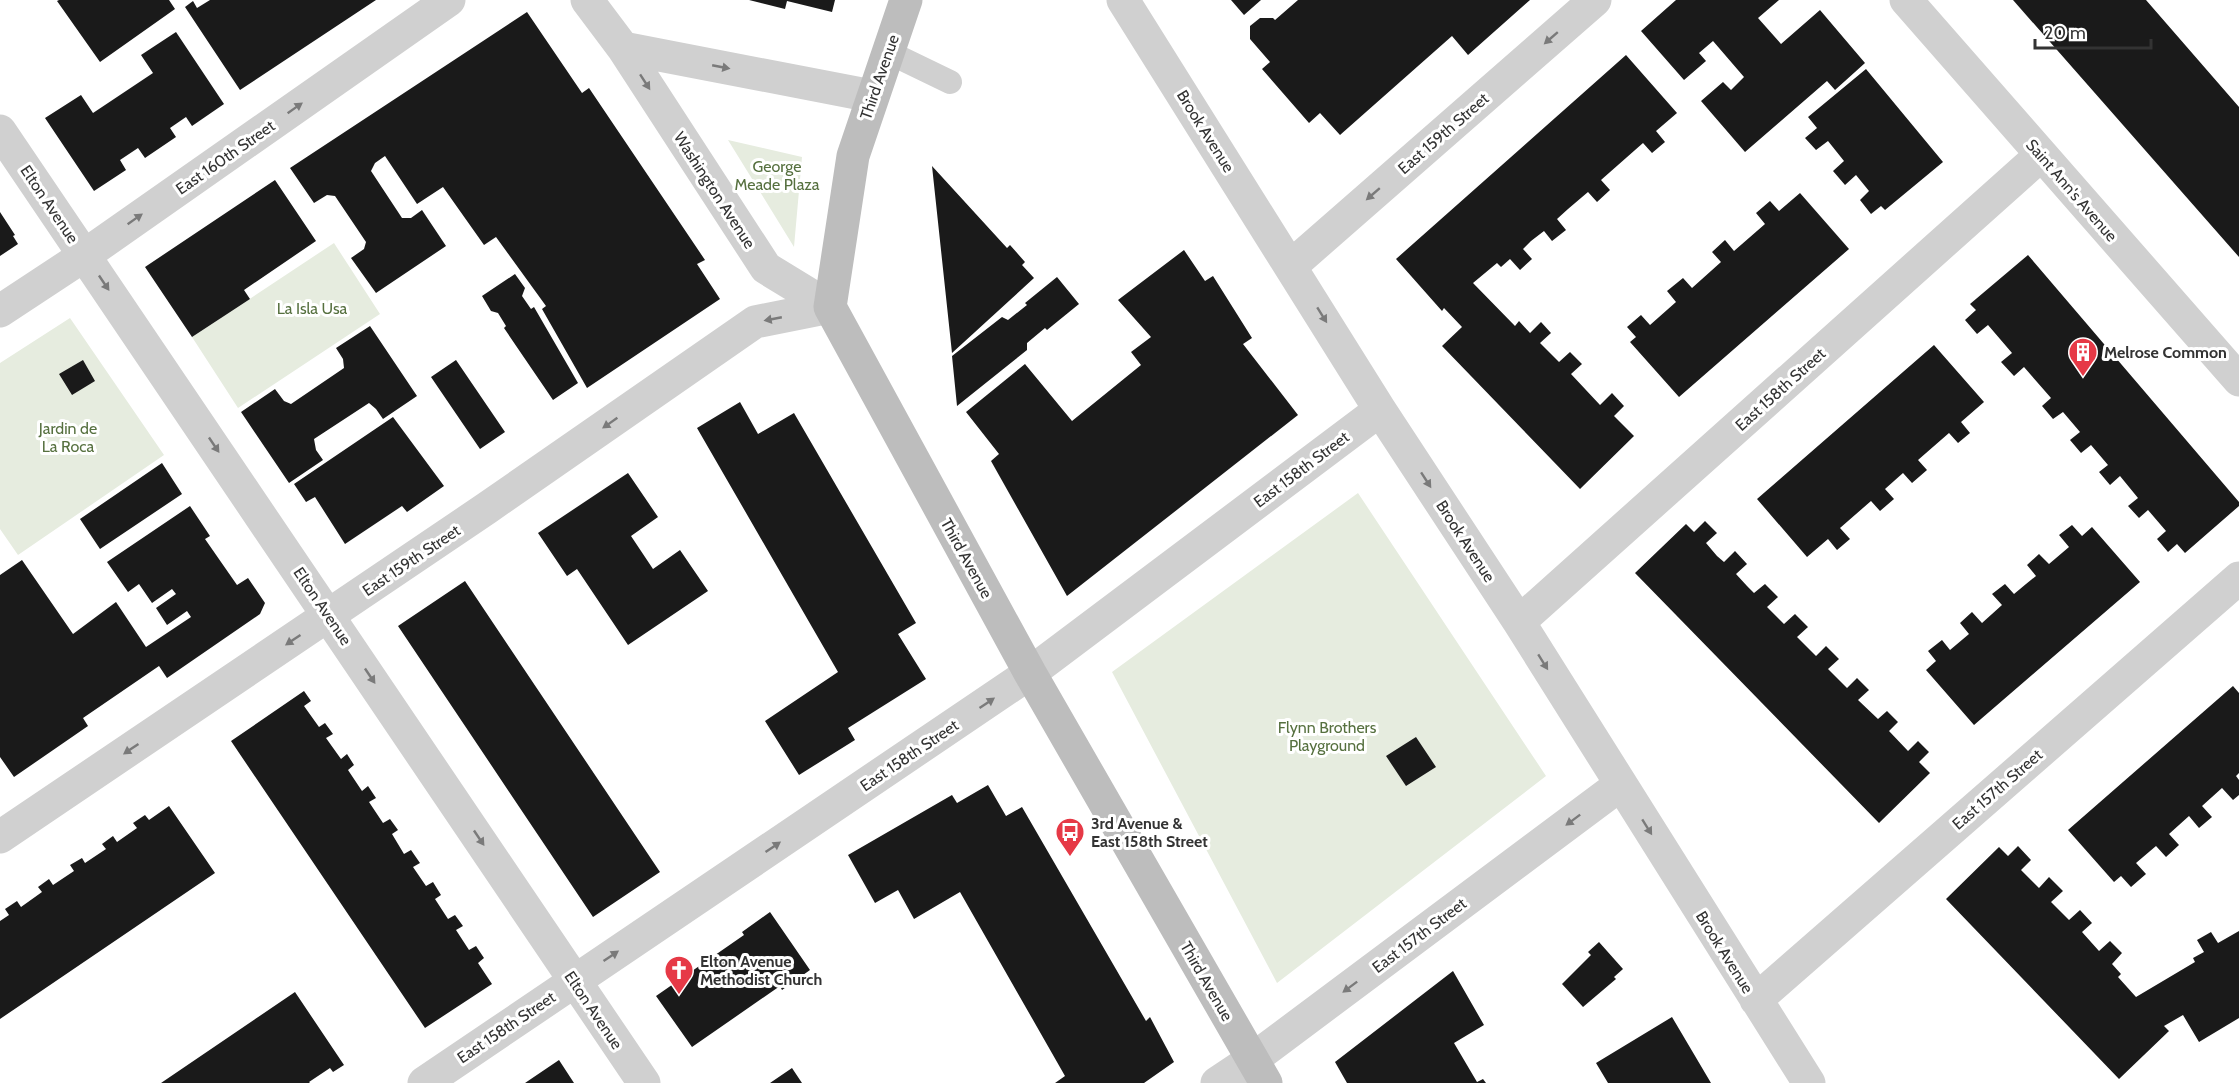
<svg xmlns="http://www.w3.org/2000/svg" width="2239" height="1083" viewBox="0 0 2239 1083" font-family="Cabin,sans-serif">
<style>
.green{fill:#e6ecdf}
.building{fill:#1a1a1a}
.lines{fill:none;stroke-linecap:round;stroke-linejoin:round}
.lane{stroke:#d0d0d0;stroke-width:24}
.street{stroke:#d0d0d0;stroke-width:33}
.secondary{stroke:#bdbdbd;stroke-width:33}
.oneway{fill:#7a7a7a}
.labels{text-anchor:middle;stroke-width:6;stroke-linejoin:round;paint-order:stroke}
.street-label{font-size:16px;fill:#333;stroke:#fff}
.park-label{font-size:16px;fill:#56703f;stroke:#fff}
.poi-label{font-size:16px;font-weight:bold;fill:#333;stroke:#fff;text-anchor:start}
</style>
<rect width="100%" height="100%" fill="#fff"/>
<!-- green -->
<path class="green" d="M728,140L802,157L794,247Z
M334,243L380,314L238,408L192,337Z
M70,318L164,455L18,555L0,529V363Z
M1358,493L1546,776L1277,983L1112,672Z"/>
<!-- building -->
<path class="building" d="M59,0H169L175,9L100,62L57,1Z
M210,0H376L240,90L185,7L193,1L197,8Z
M749,0H835L832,12L787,1L785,9Z
M1231,0H1261L1244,15Z
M1298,0H1530L1468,55L1452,36L1340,135L1320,113L1309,123L1262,69L1270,62L1250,39V26L1260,18H1273L1275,20Z
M1676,0H1779L1758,18L1781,44L1820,10L1865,63L1835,90L1827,81L1745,152L1701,101L1723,82L1731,90L1744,77L1713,41L1699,53L1706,61L1684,80L1641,31Z
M2013,0H2146L2239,107V257Z
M527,12L582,93L589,88L705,260L697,264L720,299L587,388L542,309L546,306L496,237L484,245L443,187L417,204L385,156L375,163L371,171L402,218H411L422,210L446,246L376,293L351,258L364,249L366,242L335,196L327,195L314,203L290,168Z
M176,32L224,104L192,126L186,117L170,128L176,137L145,158L138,148L120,160L126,170L94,191L45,118L81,95L93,113L153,73L141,55Z
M1626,55L1677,113L1656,131L1665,142L1652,153L1643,143L1601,180L1610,190L1597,202L1588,192L1568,209L1557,219L1566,230L1552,241L1544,231L1531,241L1523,249L1532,259L1520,270L1510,259L1501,267L1497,263L1473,283L1515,326L1519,321L1530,333L1541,322L1551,333L1540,343L1559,362L1570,352L1582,364L1571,374L1600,405L1612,393L1624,406L1614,416L1634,436L1580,489L1442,346L1462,327L1444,308L1442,311L1396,259Z
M1866,69L1943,162L1885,210L1881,206L1871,214L1860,200L1869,191L1856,175L1845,185L1833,171L1844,161L1828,141L1816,150L1805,138L1817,128L1808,117Z
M932,166L1007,248L1010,245L1025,262L1022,265L1034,278L952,353Z
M275,180L316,241L244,290L250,299L192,337L145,267Z
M1800,193L1849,249L1679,397L1630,342L1636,337L1627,327L1641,315L1650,325L1676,302L1667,291L1683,278L1692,288L1721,262L1712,252L1725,240L1734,251L1765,224L1756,213L1770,201L1779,211Z
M0,212L15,235L13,236L18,244L0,256Z
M1184,250L1205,281L1213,276L1252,338L1243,344L1298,415L1067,596L991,461L999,454L966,412L1025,364L1072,421L1141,365L1131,352L1151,337L1118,300Z
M2028,255L2239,502V506L2185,553L2177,544L2168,552L2157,539L2166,531L2148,510L2139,518L2128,506L2138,498L2120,476L2110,485L2099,472L2108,465L2091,445L2081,453L2070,440L2080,432L2063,412L2053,419L2042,406L2051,398L2024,367L2014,376L2001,362L2012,353L1988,325L1977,334L1965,320L1976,310L1970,304Z
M515,274L525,288L522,296L531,309L534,307L578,383L553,400L504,328L506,326L498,313L491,311L482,296Z
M1057,277L1079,304L1047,330L1045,328L1027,343V350L957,406L952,356L1002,317L1008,320L1027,305L1025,303Z
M370,326L417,396L383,419L376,409L369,403L314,439L316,450L323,460L289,483L241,412L275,389L284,401L291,404L344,368L343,359L336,348Z
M1934,345L1984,402L1961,422L1970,433L1958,443L1949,433L1918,460L1927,470L1912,483L1903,473L1885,489L1894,499L1880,511L1871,501L1840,528L1850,539L1837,550L1828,539L1807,557L1757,499Z
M83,360L95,381L72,395L59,374Z
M456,360L505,432L480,449L431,377Z
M740,402L758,434L794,413L916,623L898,634L926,679L848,728L855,740L799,775L765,721L838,672L697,428Z
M393,417L444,486L407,512L402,506L345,544L315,497L306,502L294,484Z
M162,463L182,494L100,549L80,519Z
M628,473L658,517L631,536L653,569L680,550L708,591L628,645L577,569L567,576L538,533Z
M190,506L210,536L205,539L237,585L248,578L265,603L260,614L167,678L159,666L83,718L88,726L14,777L0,757V575L22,560L73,634L116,602L146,647L191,617L187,611L167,625L156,608L176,594L172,589L152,603L139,584L128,592L107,562Z
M1705,521L1717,533L1706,543L1717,556L1724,562L1735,551L1747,564L1736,574L1747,586L1754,593L1765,584L1778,597L1767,607L1784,624L1795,614L1808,627L1797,637L1816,656L1826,646L1839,659L1828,669L1847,688L1857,678L1869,690L1858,700L1878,719L1887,711L1898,722L1889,731L1908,751L1918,741L1929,752L1919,762L1930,773L1879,823L1635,573L1686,524L1694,532Z
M2072,525L2082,536L2092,527L2140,582L1974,725L1926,670L1936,661L1928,651L1942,640L1950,650L1969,634L1960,623L1972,612L1982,623L2002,605L1992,594L2005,584L2014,594L2026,584L2036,576L2027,565L2039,554L2049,564L2069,547L2059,535Z
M465,581L660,872L593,917L398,626Z
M2233,686L2239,693V773L2236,776L2239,780V795L2233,800L2222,788L2202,806L2212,817L2199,828L2189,816L2169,834L2179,845L2166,857L2156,846L2136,863L2146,874L2131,887L2121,876L2114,882L2068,830Z
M304,691L311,701L304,706L319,727L325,723L333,734L326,738L341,759L347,754L354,765L348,770L362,791L368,786L376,798L369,802L383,823L390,819L398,830L392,834L404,854L411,850L420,863L413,867L426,886L433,882L441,895L435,899L448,919L455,915L463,926L456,930L469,950L476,946L484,958L478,963L492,984L425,1028L231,741Z
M1416,737L1436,767L1406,786L1386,756Z
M988,785L1006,816L1022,807L1146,1021L1150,1017L1174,1062L1144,1083H1055L1065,1076L960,892L914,919L898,890L875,903L848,855L952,795L957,803Z
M169,806L215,873L0,1019V921L9,915L5,909L17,901L21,907L42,892L38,887L49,879L53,885L74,871L70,865L82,858L85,863L106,849L102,844L113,836L117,842L137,828L133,823L145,815L149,820Z
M2018,846L2031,860L2021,870L2039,888L2049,877L2063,891L2051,902L2069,920L2080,910L2092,923L2082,932L2099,951L2110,941L2122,953L2112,964L2121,974L2118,977L2136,997L2195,962L2193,958L2204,952L2197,940L2211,932L2218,943L2239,931V1018L2199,1042L2183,1015L2164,1026L2169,1031L2119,1079L1946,899L1999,847L2008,856Z
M770,912L810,970L782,990L780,986L692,1047L656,996L744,935L742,932Z
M1599,942L1623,969L1614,977L1616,979L1583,1007L1562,984L1591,955L1588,952Z
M1453,971L1484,1025L1454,1043L1477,1082L1483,1079L1486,1083H1347L1335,1062Z
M295,992L344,1065L333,1072L330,1068L309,1082L310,1083H161Z
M1672,1017L1711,1083H1608L1596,1063Z
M559,1060L574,1083H525Z
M792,1068L802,1083H770Z"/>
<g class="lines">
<!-- lane -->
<path class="lane" d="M888,52L950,82"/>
<!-- street -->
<path class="street" d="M587,0L623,48L766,268L830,307
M1123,0L1380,410L1519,622L1809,1083
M1906,0L2239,380
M623,48L872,96
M0,131L644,1083
M1291,266L1595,0
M0,311L85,255L449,0
M1519,622L2041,155
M0,837L487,508L755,322L830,307
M1756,1000L2239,578
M424,1083L1030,673L1380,410
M1217,1083L1253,1059L1620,785"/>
<!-- secondary -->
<path class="secondary" d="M906,0L853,156L830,307L1030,673L1266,1083"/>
</g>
<!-- one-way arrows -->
<defs><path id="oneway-solid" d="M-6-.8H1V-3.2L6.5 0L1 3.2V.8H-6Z" transform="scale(1.5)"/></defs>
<g class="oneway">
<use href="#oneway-solid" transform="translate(1551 38) rotate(139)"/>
<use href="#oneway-solid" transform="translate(721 67) rotate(11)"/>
<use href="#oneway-solid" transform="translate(645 82) rotate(57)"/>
<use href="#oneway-solid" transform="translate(295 108) rotate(-35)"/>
<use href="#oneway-solid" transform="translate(1373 194) rotate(139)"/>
<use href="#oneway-solid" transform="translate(135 219) rotate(-35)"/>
<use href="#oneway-solid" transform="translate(104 283) rotate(56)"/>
<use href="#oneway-solid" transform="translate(1322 315) rotate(58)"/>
<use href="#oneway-solid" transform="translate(773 319) rotate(169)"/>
<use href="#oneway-solid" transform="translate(610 423) rotate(145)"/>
<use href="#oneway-solid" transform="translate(214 445) rotate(56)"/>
<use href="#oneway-solid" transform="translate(1426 480) rotate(57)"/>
<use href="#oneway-solid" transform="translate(293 640) rotate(146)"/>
<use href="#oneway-solid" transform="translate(1543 662) rotate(58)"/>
<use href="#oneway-solid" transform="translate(370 676) rotate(56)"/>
<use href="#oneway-solid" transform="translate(987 703) rotate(-34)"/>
<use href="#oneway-solid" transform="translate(131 749) rotate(146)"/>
<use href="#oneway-solid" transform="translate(1573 820) rotate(143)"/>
<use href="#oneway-solid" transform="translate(1647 827) rotate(58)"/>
<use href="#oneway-solid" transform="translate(479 838) rotate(56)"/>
<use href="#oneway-solid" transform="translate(773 847) rotate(-34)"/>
<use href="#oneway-solid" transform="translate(611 956) rotate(-34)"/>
<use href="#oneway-solid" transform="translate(1350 987) rotate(143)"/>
</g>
<!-- icons -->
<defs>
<g id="building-pin" transform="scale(1.5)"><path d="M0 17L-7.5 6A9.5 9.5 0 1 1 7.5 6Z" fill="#e63946" stroke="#fff"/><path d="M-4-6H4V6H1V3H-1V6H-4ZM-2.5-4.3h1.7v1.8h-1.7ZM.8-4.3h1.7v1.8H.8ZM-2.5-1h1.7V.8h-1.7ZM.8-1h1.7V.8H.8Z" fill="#fff"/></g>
<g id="bus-pin" transform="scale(1.5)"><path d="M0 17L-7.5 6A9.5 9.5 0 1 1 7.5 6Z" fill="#e63946" stroke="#fff"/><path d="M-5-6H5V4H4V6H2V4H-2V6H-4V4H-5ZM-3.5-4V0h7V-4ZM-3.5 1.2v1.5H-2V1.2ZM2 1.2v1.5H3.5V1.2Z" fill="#fff"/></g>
<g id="church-pin" transform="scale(1.5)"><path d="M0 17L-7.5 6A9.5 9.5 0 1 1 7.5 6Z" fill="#e63946" stroke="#fff"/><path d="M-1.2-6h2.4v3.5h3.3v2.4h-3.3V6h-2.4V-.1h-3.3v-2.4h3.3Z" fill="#fff"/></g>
</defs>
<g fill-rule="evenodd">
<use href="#building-pin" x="2083" y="352"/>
<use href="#bus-pin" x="1070" y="832"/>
<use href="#church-pin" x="679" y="970"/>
</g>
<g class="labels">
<!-- street labels -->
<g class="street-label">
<text transform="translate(879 77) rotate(-71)" y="6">Third Avenue</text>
<text transform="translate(1206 131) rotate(58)" y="6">Brook Avenue</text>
<text transform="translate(1443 133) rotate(-41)" y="6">East 159th Street</text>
<text transform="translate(225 157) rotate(-35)" y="6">East 160th Street</text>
<text transform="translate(715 190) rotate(57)" y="6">Washington Avenue</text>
<text transform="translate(2072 190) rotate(49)" y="6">Saint Ann's Avenue</text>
<text transform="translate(50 204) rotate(56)" y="6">Elton Avenue</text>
<text transform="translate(1780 389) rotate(-42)" y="6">East 158th Street</text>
<text transform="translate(1301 469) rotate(-37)" y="6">East 158th Street</text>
<text transform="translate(1466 541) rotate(57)" y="6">Brook Avenue</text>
<text transform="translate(967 558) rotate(61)" y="6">Third Avenue</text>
<text transform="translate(411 560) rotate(-34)" y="6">East 159th Street</text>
<text transform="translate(323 606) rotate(56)" y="6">Elton Avenue</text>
<text transform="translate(909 755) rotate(-34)" y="6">East 158th Street</text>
<text transform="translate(1997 789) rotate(-41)" y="6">East 157th Street</text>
<text transform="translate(1419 935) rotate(-37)" y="6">East 157th Street</text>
<text transform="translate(1725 952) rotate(58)" y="6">Brook Avenue</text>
<text transform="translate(1207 981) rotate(60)" y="6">Third Avenue</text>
<text transform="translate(594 1010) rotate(56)" y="6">Elton Avenue</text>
<text transform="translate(506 1027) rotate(-34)" y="6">East 158th Street</text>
</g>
<!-- park labels -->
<g class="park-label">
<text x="777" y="172">George<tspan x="777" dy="18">Meade Plaza</tspan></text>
<text x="312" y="314">La Isla Usa</text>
<text x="68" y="434">Jardin de<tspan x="68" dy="18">La Roca</tspan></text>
<text x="1327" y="733">Flynn Brothers<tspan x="1327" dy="18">Playground</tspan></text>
</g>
<!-- poi labels -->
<g class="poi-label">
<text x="2104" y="358">Melrose Common</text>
<text x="1091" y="829">3rd Avenue &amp;<tspan x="1091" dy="18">East 158th Street</tspan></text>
<text x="700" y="967">Elton Avenue<tspan x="700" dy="18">Methodist Church</tspan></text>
</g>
</g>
<!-- scale -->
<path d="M2035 39v9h116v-9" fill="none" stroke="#333333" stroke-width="3"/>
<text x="2044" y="39" font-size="18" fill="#333333" stroke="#ffffff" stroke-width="4.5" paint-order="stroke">20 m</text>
</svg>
